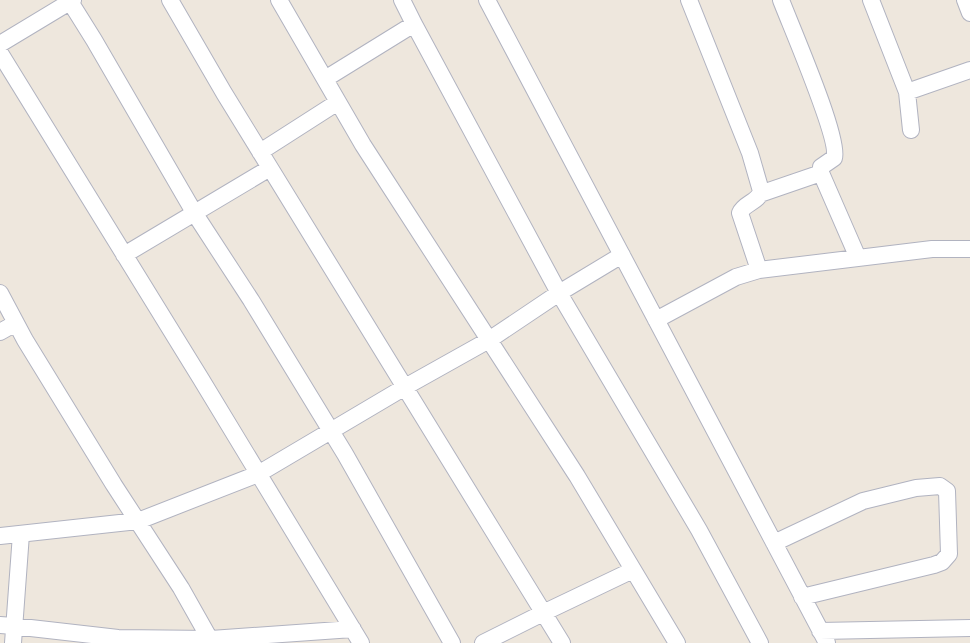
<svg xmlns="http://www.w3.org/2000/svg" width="970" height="643" viewBox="0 0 970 643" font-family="Inter,sans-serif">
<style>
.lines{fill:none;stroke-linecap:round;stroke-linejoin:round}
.street-casing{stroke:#b1b3c0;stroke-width:18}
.street{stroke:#fff;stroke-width:16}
</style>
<rect width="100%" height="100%" fill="#eee7dd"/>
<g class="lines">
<!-- street casing -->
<g class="street-casing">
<path id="street" d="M69,0L94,40L195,214L251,300L345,454L452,643
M170,0L224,93L562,643
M279,0L363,145L577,476L677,643
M402,0L414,24L559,293L699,530L760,643
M487,0L827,643
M689,0L750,153L761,191C759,202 744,203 740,213L759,270
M781,0C790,24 841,141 834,158L821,167V173L858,258
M871,0L907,92L911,130
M965,0L970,13
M0,44L73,0
M0,53L201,379L361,643
M325,79L414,24
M907,92L970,70
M260,152L338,102
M760,194L821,173
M124,255L270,168
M0,293L25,340L114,485L181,588L212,643
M656,320L736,277L759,270L932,249H970
M0,332L16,323
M0,536L138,521L258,474L405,387L489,340L559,293L622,255
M774,543L863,501L916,488L940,486L947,491L949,554L942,562L934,565L802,597
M0,625L13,626L118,638L211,639L353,629
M820,631L970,628
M13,643L21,534
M483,643L543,613L633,570"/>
</g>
<!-- street -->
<use href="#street" class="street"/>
</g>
</svg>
